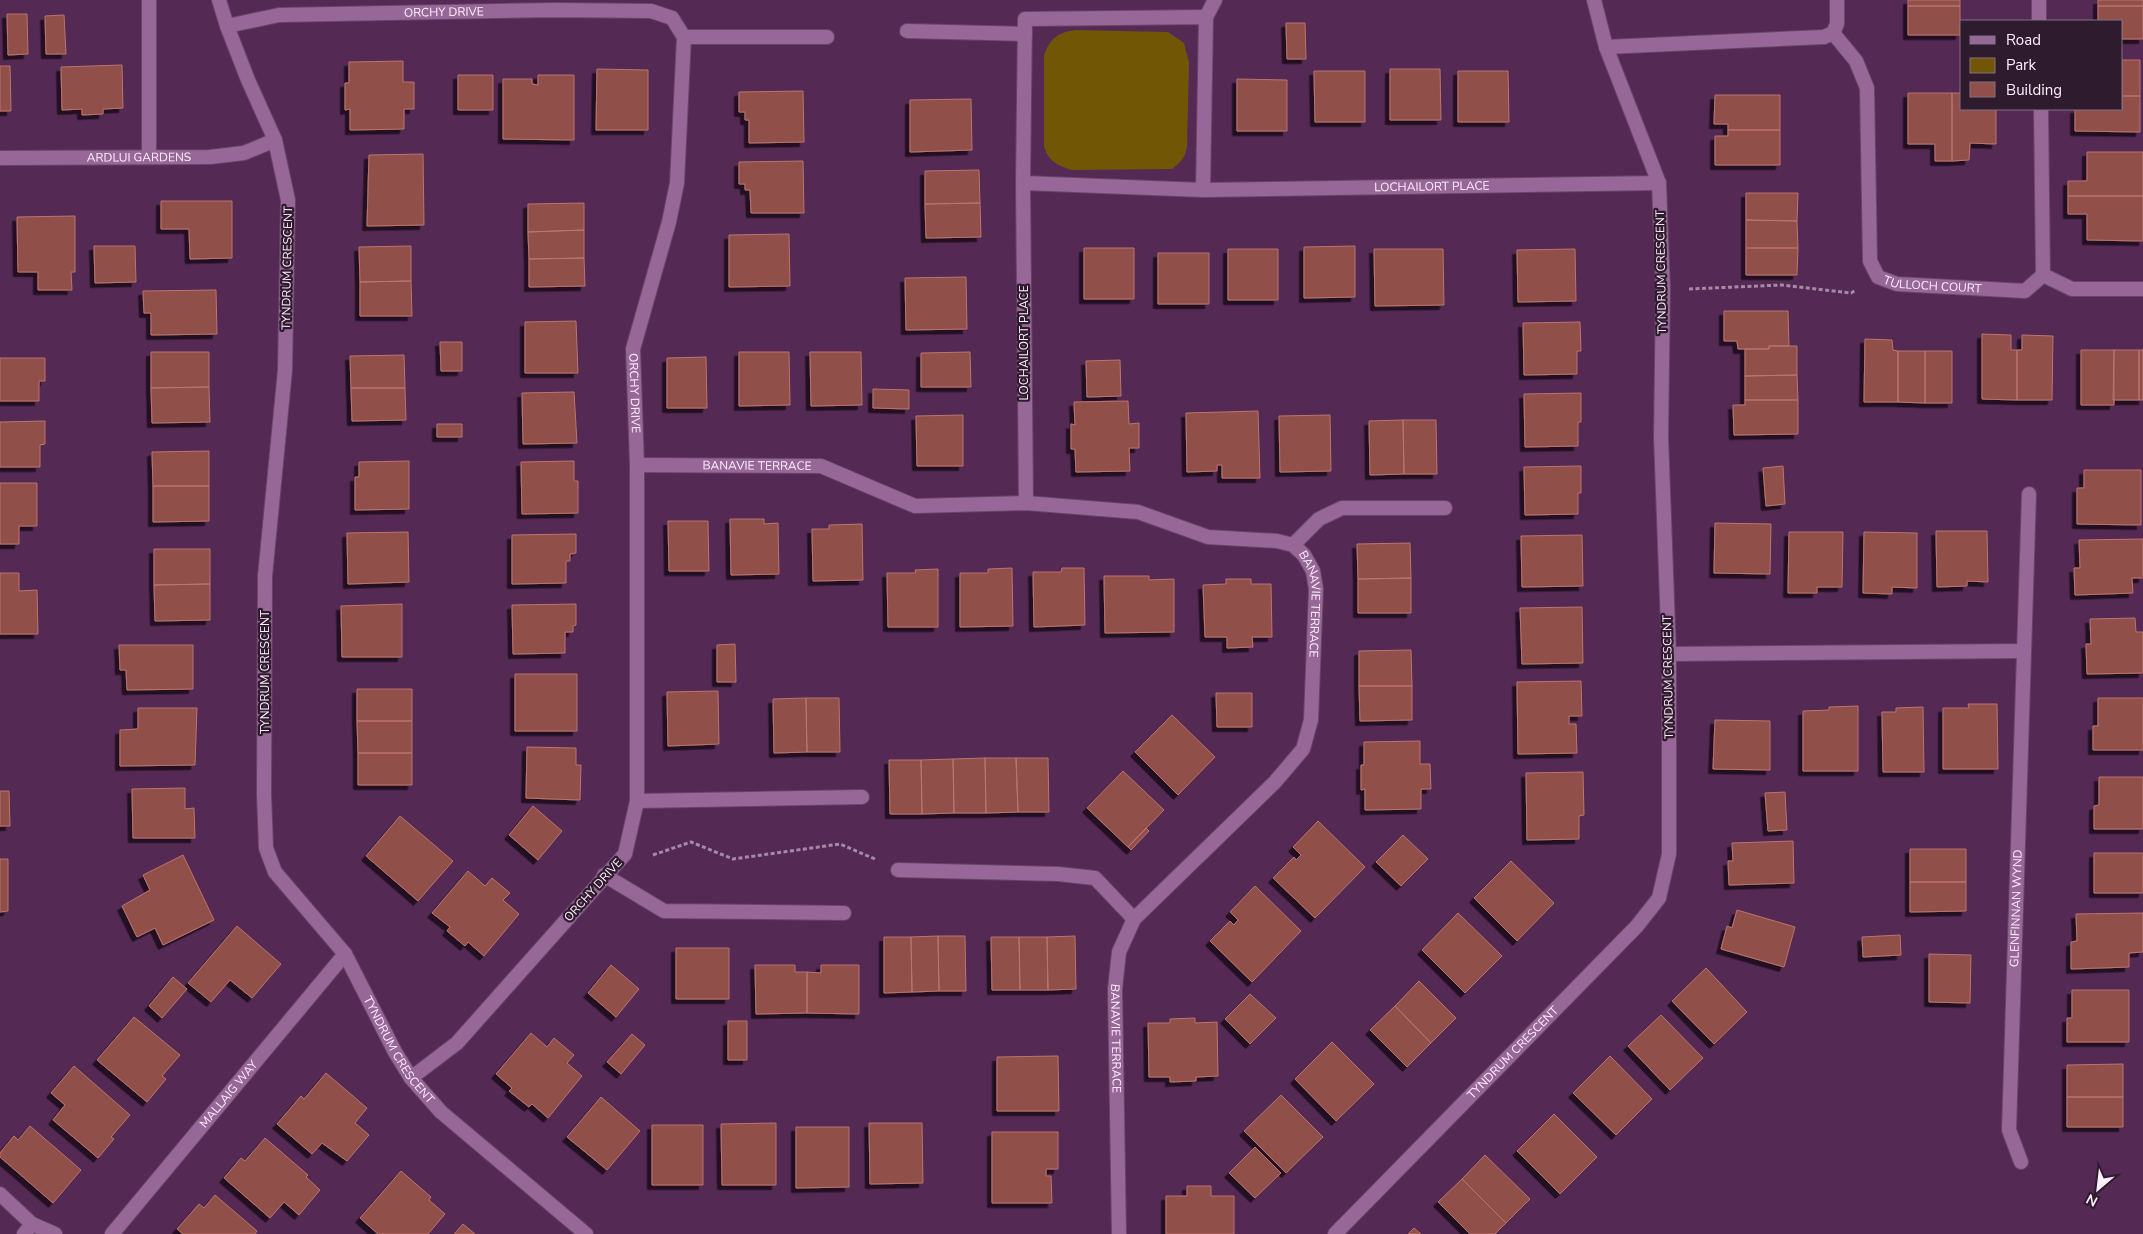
<svg xmlns="http://www.w3.org/2000/svg" width="2143" height="1234" viewBox="0 0 2143 1234" font-family="'Nunito Sans',sans-serif">
<style>
.green{fill:#715606}
.building{fill:#904f48;stroke:#bb756e;filter:url(#shadow)}
.lines{fill:none;stroke-linecap:round;stroke-linejoin:round}
.service-casing{stroke:#684568;stroke-width:16}
.minor-casing{stroke:#684568;stroke-width:16}
.tertiary-casing{stroke:#684568;stroke-width:16}
.path{stroke:#a789a7;stroke-width:3;stroke-dasharray:4 2.5;stroke-linecap:butt}
.service{stroke:#976897;stroke-width:14}
.minor{stroke:#976897;stroke-width:14}
.tertiary{stroke:#976897;stroke-width:14}
.labels{text-anchor:middle;stroke-width:4.5;stroke-linejoin:round;paint-order:stroke}
.street-label{font-size:12px;fill:#ffeffe;stroke:#2e1b2e}
</style>
<defs>
<filter id="shadow"><feDropShadow dx="-4.5" dy="4.5" stdDeviation="0" flood-color="#0009"/></filter>
</defs>
<rect width="100%" height="100%" fill="#542954"/>
<!-- green -->
<path class="green" d="M1076,30L1168,32L1184,43L1189,63L1187,147C1185,158 1180,163 1172,169L1072,170C1058,166 1048,161 1044,146V56C1049,39 1058,32 1076,30Z"/>
<!-- building -->
<path class="building" d="M1908,0H1960V6H1908Z
M2098,0H2143V6H2098Z
M1908,6H1960V35H1908Z
M2098,6H2143V39H2122V21H2098Z
M7,14H27L28,54L8,55Z
M64,15L66,54H46L45,16Z
M1286,23H1305L1306,59H1287Z
M2122,60H2140V96H2122Z
M403,61V82H414V109H404V129L350,130V109L345,110V83H349V62Z
M122,65L123,108L103,109V114L82,115V109L62,110L61,67Z
M0,66H10L11,111H0Z
M597,69L648,70V130H596Z
M1390,69H1440L1441,120H1390Z
M1314,71H1365V122H1315Z
M1458,71H1508L1509,122H1458Z
M458,75H493V110H458Z
M538,75H574V140L503,139V79H532V84L538,85Z
M1237,79L1287,80V131H1237Z
M803,91L804,142L749,143V120H745V112H739V92Z
M1908,93H1952V161H1935V144H1908Z
M1952,93H1962V109H1996V144L1970,143L1969,160L1952,161Z
M1715,95H1780V130H1728V124H1714Z
M2122,96H2140V132L2075,131V109H2122Z
M971,99L972,150L910,152V100Z
M1728,130H1780V165H1715V136H1728Z
M2087,152H2143V196H2068V181H2087Z
M423,154L424,225L367,226L369,155Z
M803,161L804,213H751L750,190H745V184H739V162Z
M979,170L980,203L925,204V171Z
M1746,193H1798L1797,221L1746,220Z
M2068,196H2143V241L2087,240V214H2068Z
M161,201H232V258L190,259L189,229H161Z
M584,203V230L528,232V204Z
M980,203L981,237L926,238L925,204Z
M75,216V272H71L72,290H38V272H18L17,217Z
M1746,220L1797,221L1798,248H1746Z
M584,230V258L529,259L528,232Z
M789,234L790,286L729,287V235Z
M94,246H135L136,282L95,283Z
M411,246V281L360,282L359,247Z
M1355,246V297L1304,298V247Z
M1084,248H1134V299H1084Z
M1746,248H1798L1797,275H1746Z
M1228,249H1278V300H1228Z
M1374,249H1443L1444,305L1375,306Z
M1575,249L1576,301L1518,302L1517,250Z
M1158,253H1209V304H1158Z
M584,258L585,286L529,287V259Z
M966,277L967,329L906,330L905,278Z
M411,281L412,316H360V282Z
M216,290L217,334L151,335V313H144L143,291Z
M1724,311H1788L1789,346H1769V349H1738L1737,341H1724Z
M576,321L578,373H525V322Z
M1580,322L1581,351H1577V374L1524,375L1523,323Z
M1982,334L2011,335V350H2017V400L1982,399Z
M2022,335L2053,336L2052,400H2017V350H2022Z
M1865,339L1892,340L1893,350L1898,351V402H1864Z
M440,342H462V371H441Z
M1769,346H1797V375L1745,376V349H1769Z
M2081,350H2114V405H2081Z
M2114,350H2139V400H2113Z
M2139,350H2143V400H2139Z
M1898,351H1925V403L1898,402Z
M1925,351H1952V403H1925Z
M151,352H209V387L151,388Z
M739,352H789L790,405L739,406Z
M810,352H861L862,405L811,406Z
M970,352L971,387H921V353Z
M404,355L405,388H351L350,356Z
M706,357L707,408H667V358Z
M0,358H45V381H39V401H0Z
M1120,360L1121,396L1087,397L1086,361Z
M1797,375L1798,400H1745V376Z
M209,387L210,422L152,423L151,388Z
M351,388H405L406,420L352,421Z
M873,389L909,390V409L873,408Z
M574,392L577,443L523,444L522,393Z
M1581,393V422H1578V446L1525,447L1524,394Z
M1745,400H1798V434L1734,435L1733,405H1745Z
M1128,401L1129,424L1139,423V448H1129L1130,471L1076,472L1075,449H1071V424L1075,425L1074,402Z
M1258,411L1260,478H1222V465H1217V471L1187,472L1186,413Z
M963,415V466H917L916,416Z
M1330,415L1331,471L1280,472L1279,416Z
M1403,420L1404,474L1370,475L1369,421Z
M1403,420H1436L1437,474H1404Z
M45,421V444L40,445V467H0V422Z
M437,424H462V437H437Z
M209,451V486H153L152,452Z
M409,461V509L355,510V477H359V462Z
M574,461V481H578V513L522,514L521,462Z
M1581,466V493H1578V514L1525,515L1524,467Z
M1783,466L1785,504L1766,506L1763,468Z
M2084,470H2141V525L2077,524V488H2084Z
M0,483H37V526H19V544H0Z
M153,486H209V521L153,522Z
M730,519H764V524L778,523L779,574L731,575Z
M668,521H708L709,571H669Z
M1715,523L1771,524L1770,574L1714,573Z
M862,524L863,580L813,581L812,529H829V525Z
M1936,531H1987L1988,582L1967,581V586L1937,587Z
M408,532L409,582L348,584L347,533Z
M1789,532H1843L1842,587H1817V593H1788Z
M1864,532L1917,533V588L1892,587V594L1863,593Z
M576,534V553L570,554V561H566V583L512,584V535Z
M1582,535L1583,586L1522,587L1521,536Z
M2143,539V578H2132L2133,593L2075,595L2074,568H2080L2079,540Z
M1410,543L1411,578L1358,579L1357,544Z
M154,549H210V584L154,585Z
M1012,568L1013,626L960,627V573H988V569Z
M1062,568H1084L1085,625L1034,627L1033,572H1061Z
M938,569V627H888L887,573H916L915,570Z
M0,573H19V591L37,590L38,634H0Z
M1104,576H1149V580L1174,579V632L1105,633Z
M1411,578V613H1358V579Z
M1226,579H1251V584H1271L1272,637H1252L1253,647L1227,648V637H1205L1203,585L1226,584Z
M210,584V620L155,621L154,585Z
M402,604V657H342L341,606Z
M576,604V625L573,626V632H565V653L513,654L512,605Z
M1582,607L1583,663L1522,664L1520,608Z
M2135,618L2136,632H2143V673L2087,674L2086,644H2091L2090,619Z
M735,644L736,682H717V645Z
M119,645H193V689L127,690L126,670H120Z
M1411,650L1412,686H1359V651Z
M515,674H577V731H515Z
M1581,681L1582,716H1569V724H1576L1577,753L1518,754L1517,682Z
M1359,686H1412V720L1360,721Z
M357,689H412V721H357Z
M718,691L719,744L668,746L667,692Z
M1216,693H1252V727H1217Z
M806,698L807,752L774,753L773,699Z
M806,698H839L840,752H807Z
M2098,698H2143V750H2093V726H2098Z
M1968,704H1997L1998,769H1943V708H1969Z
M1858,706V771H1803V711L1829,710V707Z
M1923,707L1924,772H1883L1882,712H1896V708Z
M138,708H197L195,765L120,766V730L138,729Z
M1172,715L1215,757L1178,795L1135,752Z
M1715,720L1770,721V770L1713,769Z
M357,721H412V753H358Z
M1420,741V764H1430L1431,789H1421V809L1365,810V789L1361,790V765H1364V742Z
M527,747L576,748V765H581L580,800L526,798Z
M358,753H412V785H358Z
M985,758L986,813H954L953,759Z
M985,758H1016L1018,812L986,813Z
M1016,758H1048L1049,812H1018Z
M953,759L954,813L922,814L921,760Z
M889,760H921L922,814H890Z
M1123,771L1164,810L1128,847L1087,808Z
M1583,772L1584,815L1579,816V839L1527,840L1526,773Z
M2099,777H2143V829H2094V806L2099,805Z
M185,788V809L194,808L195,838H133L132,789Z
M0,791H9L10,826H0Z
M1785,792L1787,830L1768,831L1765,793Z
M533,806L562,831L538,860L509,835Z
M400,816L453,861L418,901L366,856Z
M1318,821L1365,867L1315,918L1273,878L1294,857L1296,860L1301,855L1293,847Z
M1146,828L1149,831L1131,850L1128,847Z
M1403,835L1428,859L1401,886L1376,862Z
M1793,841L1794,883L1729,885L1728,861H1733L1732,843Z
M1910,849H1966V882H1910Z
M2094,853H2143V893H2094Z
M183,855L214,920L163,945L155,928L137,937L122,906L150,890L143,875Z
M0,859H8V911L0,912Z
M1511,861L1554,903L1517,941L1474,898Z
M468,871L485,886L492,878L510,893L503,900L519,914L484,956L468,942L465,946L447,931L450,927L432,913Z
M1910,882H1966V911L1910,912Z
M1255,886L1301,931L1252,982L1210,941L1230,921L1234,925L1238,920L1230,912Z
M1737,910L1795,927L1784,967L1721,949L1727,926L1732,928Z
M1458,913L1502,956L1465,993L1422,950Z
M2143,913V952L2129,953V967L2071,969V942L2077,941L2076,914Z
M237,926L281,964L252,998L230,980L211,1002L188,983Z
M1900,935L1901,955L1863,957L1862,937Z
M938,936L939,991L912,992L911,937Z
M938,936H965L966,991H939Z
M1075,936L1076,989L1048,990L1047,937Z
M884,937H911L912,992L884,993Z
M991,937H1019L1020,990H992Z
M1019,937H1047L1048,990H1020Z
M676,948H729V999H676Z
M1929,954L1971,955L1970,1003L1929,1002Z
M611,965L639,989L616,1017L588,993Z
M755,965H795V972H807V1013L756,1014Z
M821,965H859V1014L807,1013V972L821,973Z
M1706,968L1747,1012L1714,1044L1672,1001Z
M173,977L187,989L162,1018L149,1006Z
M1419,981L1456,1018L1431,1043L1395,1006Z
M2072,990H2129V1042H2067V1018H2072Z
M1250,994L1276,1018L1250,1044L1225,1019Z
M1395,1006L1431,1043L1407,1067L1370,1030Z
M1661,1015L1703,1058L1670,1090L1628,1046Z
M134,1017L180,1055L162,1076L166,1079L147,1102L97,1060Z
M1195,1018V1023L1217,1022L1218,1076L1196,1077V1081L1170,1082V1077H1149L1148,1023H1170V1019Z
M728,1021H747V1060H728Z
M531,1033L547,1047L554,1038L574,1055L567,1063L582,1076L548,1118L532,1104L529,1107L509,1091L512,1088L496,1074Z
M632,1034L645,1045L621,1074L607,1062Z
M1332,1042L1374,1084L1336,1121L1295,1079Z
M1058,1056L1059,1111H997V1057Z
M1610,1056L1652,1099L1616,1135L1573,1093Z
M2123,1064V1097H2067V1065Z
M74,1066L130,1115L111,1137L114,1139L98,1158L53,1120L65,1105L51,1093Z
M326,1073L367,1108L355,1123L369,1135L347,1161L322,1143L312,1154L277,1124L301,1096L304,1099Z
M1281,1095L1323,1137L1286,1173L1244,1131Z
M601,1097L640,1131L607,1170L567,1137Z
M2067,1097H2123V1127H2067Z
M1554,1114L1597,1157L1560,1194L1517,1151Z
M776,1123V1185H722L721,1124Z
M869,1123H922L923,1183L870,1184Z
M652,1125H703V1185H652Z
M30,1126L81,1170L53,1203L0,1157V1153L14,1136L18,1140Z
M796,1127H849V1187L796,1188Z
M992,1132H1058V1169H1046V1176H1051L1052,1203H992Z
M265,1138L308,1175L306,1177L320,1190L299,1215L284,1202L270,1218L224,1178L241,1158L245,1161Z
M1255,1147L1281,1173L1255,1198L1229,1173Z
M1485,1155L1530,1199L1506,1223L1462,1179Z
M401,1171L431,1197L429,1200L445,1214L428,1234H378L360,1218Z
M1462,1179L1506,1223L1495,1234H1470L1438,1202Z
M1187,1186H1211V1196H1234V1234H1166V1196H1187Z
M215,1195L257,1231L255,1234H183L177,1229L199,1204L204,1208Z
M463,1224L475,1234H454Z
M1414,1228L1421,1234H1408Z"/>
<g class="lines">
<!-- service casing -->
<g class="service-casing">
<path id="service" d="M149,0V157
M907,31L1025,34
M2043,275L2072,289H2143
M1293,545L1319,519L1342,508H1445
M637,801L862,797
M604,875L664,911L844,913
M24,1234L32,1224"/>
</g>
<!-- minor casing -->
<g class="minor-casing">
<g id="minor">
<path d="M2039,0V21"/>
<path d="M1206,17L1215,0"/>
<path id="s1" d="M227,26L279,15L556,10L651,11L672,18L684,37L677,183L669,222L633,349L637,465V801L625,854L457,1043L411,1078"/>
<path id="s2" d="M1833,33L1856,61L1867,88L1870,261L1878,277L1897,284L2025,291L2043,275L2041,109"/>
<path d="M684,37H827"/>
<path d="M1606,47L1824,37L1833,33L1837,24V0"/>
<path id="s3" d="M0,158L210,157L244,153L275,140"/>
<path id="s4" d="M1023,183L1203,190L1659,183"/>
<path id="s5" d="M637,465L821,466L915,506L1026,503L1138,512L1208,537L1277,541L1293,545L1304,555L1313,571L1316,589L1311,720L1303,749L1275,782L1134,919L1119,952L1115,989L1119,1234"/>
<path d="M1026,503L1023,183L1025,19L1206,17L1203,190"/>
<path d="M1669,654L2023,651"/>
<path d="M898,870L1058,874L1095,878L1134,919"/>
<path id="s6" d="M2021,1162L2009,1130L2029,494"/>
<path d="M0,1194L32,1224L55,1234"/>
<path id="s7" d="M112,1234L345,954"/>
</g>
</g>
<!-- tertiary casing -->
<g class="tertiary-casing">
<g id="tertiary">
<path id="s8" d="M219,0L227,26L248,80L275,140L288,200L285,370L265,576L264,794L266,848L275,872L345,954L395,1052L411,1078L441,1112L586,1234"/>
<path id="s9" d="M1335,1234L1637,926L1659,898L1669,854V654L1661,437L1663,290L1659,183L1606,47L1594,0"/>
</g>
</g>
<!-- path -->
<path class="path" d="M1689,289L1781,285L1851,293L1856,290
M653,855L691,842L733,859L840,844L875,859"/>
<!-- service -->
<use href="#service" class="service"/>
<!-- minor -->
<use href="#minor" class="minor"/>
<!-- tertiary -->
<use href="#tertiary" class="tertiary"/>
</g>
<g class="labels">
<!-- street labels -->
<g class="street-label">
<text dy="4" stroke="none"><textPath href="#s1" startOffset="218">ORCHY DRIVE</textPath></text>
<text dy="4" stroke="none"><textPath href="#s3" startOffset="139">ARDLUI GARDENS</textPath></text>
<text dy="4" stroke="none"><textPath href="#s4" startOffset="409">LOCHAILORT PLACE</textPath></text>
<text transform="translate(287 268) rotate(-89)" y="4">TYNDRUM CRESCENT</text>
<text transform="translate(1661 272) rotate(-91)" y="4">TYNDRUM CRESCENT</text>
<text dy="4" stroke="none"><textPath href="#s2" startOffset="312">TULLOCH COURT</textPath></text>
<text transform="translate(1024 343) rotate(-90)" y="4">LOCHAILORT PLACE</text>
<text dy="4" stroke="none"><textPath href="#s1" startOffset="832">ORCHY DRIVE</textPath></text>
<text dy="4" stroke="none"><textPath href="#s5" startOffset="120">BANAVIE TERRACE</textPath></text>
<text dy="4" stroke="none"><textPath href="#s5" startOffset="735">BANAVIE TERRACE</textPath></text>
<text transform="translate(265 672) rotate(-90)" y="4">TYNDRUM CRESCENT</text>
<text transform="translate(1668 677) rotate(-91)" y="4">TYNDRUM CRESCENT</text>
<text transform="translate(593 890) rotate(-48)" y="4">ORCHY DRIVE</text>
<text dy="4" stroke="none"><textPath href="#s6" startOffset="256">GLENFINNAN WYND</textPath></text>
<text dy="4" stroke="none"><textPath href="#s5" startOffset="1245">BANAVIE TERRACE</textPath></text>
<text dy="4" stroke="none"><textPath href="#s8" startOffset="1105">TYNDRUM CRESCENT</textPath></text>
<text dy="4" stroke="none"><textPath href="#s9" startOffset="254">TYNDRUM CRESCENT</textPath></text>
<text dy="4" stroke="none"><textPath href="#s7" startOffset="182">MALLAIG WAY</textPath></text>
</g>
</g>
<!-- legend -->
<rect x="1960" y="20" width="162" height="90" fill="#2e1b2e" stroke="#827081"/>
<rect x="1970" y="36" width="25" height="8" fill="#976897" stroke="#827081"/>
<text x="2006" y="45" font-size="15" fill="#ffeffe">Road</text>
<rect x="1970" y="58" width="25" height="15" fill="#715606" stroke="#827081"/>
<text x="2006" y="70" font-size="15" fill="#ffeffe">Park</text>
<rect x="1970" y="82" width="25" height="15" fill="#904f48" stroke="#827081"/>
<text x="2006" y="95" font-size="15" fill="#ffeffe">Building</text>
<!-- north arrow -->
<g transform="translate(2098 1189) rotate(208)" stroke="#2e1b2e" stroke-width="4" paint-order="stroke">
<path d="M0-4L9 19L0 12L-9 19Z" fill="#ffeffe"/>
<text y="-8" font-size="14" font-weight="bold" text-anchor="middle" fill="#ffeffe">N</text>
</g>
</svg>
